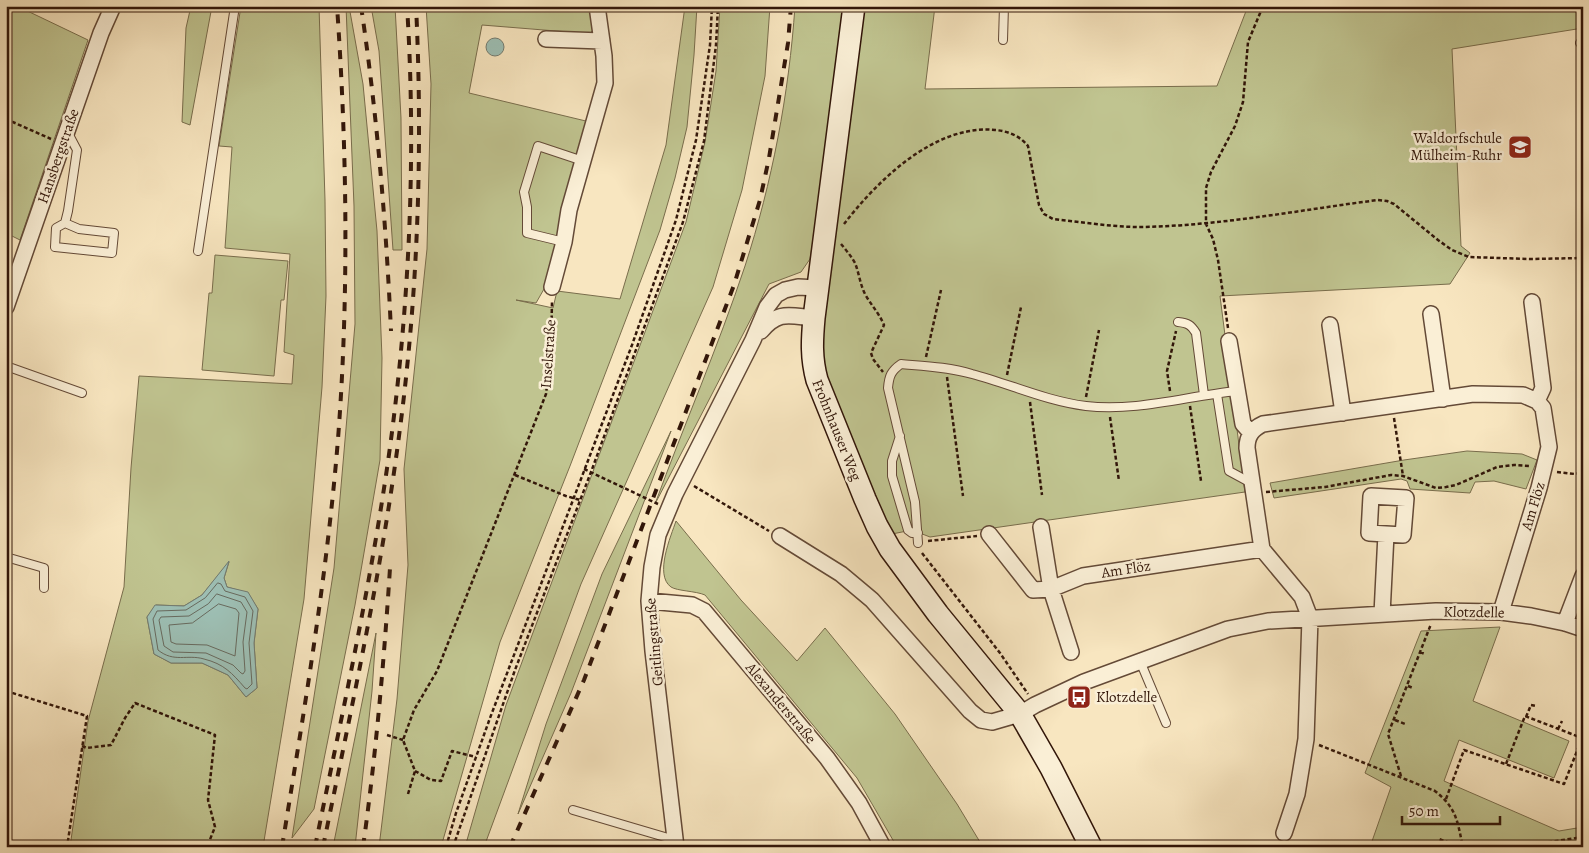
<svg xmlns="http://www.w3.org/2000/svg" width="1589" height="853" viewBox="0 0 1589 853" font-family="Alegreya,serif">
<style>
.green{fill:#c0c490;stroke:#796d4c;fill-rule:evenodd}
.water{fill:#9dbfb4;stroke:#727b70}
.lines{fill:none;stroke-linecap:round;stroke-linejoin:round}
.shore{stroke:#686a5e;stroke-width:1}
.service-casing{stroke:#644a37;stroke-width:10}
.minor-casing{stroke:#644a37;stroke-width:18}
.secondary-casing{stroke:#321609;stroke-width:24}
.path{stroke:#321609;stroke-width:2.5;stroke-dasharray:4 2.5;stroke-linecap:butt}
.service{stroke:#faefd6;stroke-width:8}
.minor{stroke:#faefd6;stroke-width:15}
.secondary{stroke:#faefd6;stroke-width:21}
.rail{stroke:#321609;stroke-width:4;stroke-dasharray:9 9;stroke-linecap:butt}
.labels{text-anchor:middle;stroke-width:5;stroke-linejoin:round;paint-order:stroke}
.poi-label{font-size:15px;fill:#321609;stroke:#faefd6;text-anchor:end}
.street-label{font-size:15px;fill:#321609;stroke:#faefd6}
</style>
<rect width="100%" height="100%" fill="#f8e6c0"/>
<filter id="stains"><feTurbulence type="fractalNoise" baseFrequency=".004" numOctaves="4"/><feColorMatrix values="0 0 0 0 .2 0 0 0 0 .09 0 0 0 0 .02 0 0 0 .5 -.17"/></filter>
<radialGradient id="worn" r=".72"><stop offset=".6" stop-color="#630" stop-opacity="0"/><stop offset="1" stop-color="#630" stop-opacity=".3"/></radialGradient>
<!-- green -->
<path class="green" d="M6,6H17L88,40L20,240L6,233V136L11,123L6,121Z
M191,6H212L190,125L182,122L186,28Z
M241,6H319L325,200L326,296L322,387L304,599L263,847H70L88,721L124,587L131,468L139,376L292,384L294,355L284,352L290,254L225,248L232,147L219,146ZM229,562L224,578L227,587L248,593L258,609L254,643L257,688L246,697L228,675L202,663H171L154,654L147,617L156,605L184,606L202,595Z
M346,6H349L363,84L377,231L382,358L380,460L355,605L314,809L292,838L334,568L355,324L354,206Z
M371,6H395L401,118L402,250H393L379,51Z
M426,6H591L593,34L482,25L469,93L590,122L548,282L536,303L516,300L553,308L557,291L620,299L666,145L685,6H697L694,55L687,127L675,178L660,230L570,466L500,642L441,847H379L397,699L408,565L404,469L427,249L431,84Z
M720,6H770L765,76L742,190L713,287L581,584L484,847H465L506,705L686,222L705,142L716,71Z
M795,6H935L925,89L1217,86L1248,6H1583V28L1452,49L1461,246L1470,253L1450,284L1220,296L1245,492L930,537L912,530L892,534L827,381L818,343L825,169L810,259L801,272L769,284L655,504C684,425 718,347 745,266C772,183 789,94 795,6Z
M215,255L288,261L284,300H281L274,376L202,370L209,293H212Z
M671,431L571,693L518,814L546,724L602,574Z
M1467,451L1522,454L1537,460L1526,489L1494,481L1475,482L1470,493L1410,489L1407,481L1401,479L1274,498L1270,483L1404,460Z
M676,521L741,600L797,661L825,628L895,714L957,804L983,847H897L857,778L705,595C696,591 677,591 671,587C654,575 671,536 676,521Z
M1500,627L1473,701L1569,741L1554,778L1459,740L1444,781L1559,831L1583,827V847H1370L1391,787L1365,773L1421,631Z
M376,633L372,691L355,847H333Z"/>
<!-- water -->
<path class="water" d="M486 47a9 9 0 1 1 18 0a9 9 0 1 1-18 0Z
M229,561L224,578L227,587L248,592L258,609L254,643L257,688L246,697L228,675L202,663H171L154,654L147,617L155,605L184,606L202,595Z"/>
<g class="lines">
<!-- shore -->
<path class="shore" d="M218,583L221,584L225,591L245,597L253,611L249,643L252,684L247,689L245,688C232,673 224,664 204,659C187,654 174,663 158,650L153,619L157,611L186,610L205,598Z
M217,594L241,602L247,612L243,642L245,671L243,674L241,673L233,665L206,653L173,652L164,646L159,620L161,617L189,616L208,604Z
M219,604L236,609L239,613L235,656L207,645L176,644L171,642L169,625L192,623Z"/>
<!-- service casing -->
<g class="service-casing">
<path id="service" d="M1003,40L1004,6
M1580,43L1583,42
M65,223L79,229L114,233L112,253L55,247L56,228L65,223L68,211L77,150L68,133
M564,242L527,233V207L524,192L538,146L583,161
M198,251L235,6
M1178,322C1188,323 1191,325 1196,333L1204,395
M6,366L82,393
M1217,394L1229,471L1253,484
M900,436L892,461V476L908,530L912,533H918
M918,543L915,502L888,388C889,376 891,371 901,364C924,366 949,367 972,374C1010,384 1046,401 1086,406C1136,412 1187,396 1237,391
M6,557L44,568V588
M1140,661L1166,723
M573,810L675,840"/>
</g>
<!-- minor casing -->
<g class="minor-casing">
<path id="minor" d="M546,39L602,41
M552,287L564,242L569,210L605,83L604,56L597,6
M1532,302L1543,388L1537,401
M6,307L101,33L113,6
M1431,314L1443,399
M1330,325L1343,413
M761,331C779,310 789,316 814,318
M1229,341L1243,424L1251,433
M1041,527L1051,589L1071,652
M989,534L1033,590L1051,589L1083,576L1262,549
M780,536L841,574L872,600L970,711L981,720L992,722L1020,714L1035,705L1084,682L1228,629L1268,621L1436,611L1501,612L1531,616L1565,623L1583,629
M649,601L692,605L704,611L827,758L859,803L883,847
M1382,614L1386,534L1403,535L1406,498L1371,496L1369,533L1386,534
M1565,623L1583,576
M1284,833L1297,794L1306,739L1310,618L1302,597L1262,549L1247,448C1247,436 1252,429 1263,424L1473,394L1523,395L1537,401L1543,408L1549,447L1539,488L1501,612
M676,847L653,651L649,601L652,567L658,535L675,494L753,340L767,307L776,295L785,290L798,287L818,288"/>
</g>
<!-- secondary casing -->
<g class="secondary-casing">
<path id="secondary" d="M854,6L814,318C812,340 811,358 817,380L865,499L877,526L890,549L938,614L1020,714L1051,768L1091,847"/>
</g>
<!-- path -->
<path class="path" d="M6,119L51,139
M844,224C878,180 935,124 995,130C1008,131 1020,136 1028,146L1039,205L1044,214L1053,219C1082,222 1111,227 1140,227C1220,226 1299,210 1378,200L1387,201L1394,204L1438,240L1452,250L1469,257L1529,259L1583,258
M841,244C846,250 851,256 855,263C859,273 860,284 865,294C871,305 879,313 884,325L871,353L873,359L883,372
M1228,328L1218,260L1213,239L1206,224V188L1211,172L1235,126L1243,102L1248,42L1263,6
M926,357L941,290
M1007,375L1021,307
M947,377L963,496
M1170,391L1167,371L1176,331
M1086,397L1099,330
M1030,402L1042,495
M1190,406L1201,481
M1110,417L1119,481
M1394,418L1403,476
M584,469L658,504
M1557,472L1575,474L1583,472
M515,475L566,496L580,500
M694,486L769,531
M1266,492L1325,487L1391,475L1403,476L1436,488L1446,487L1456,485L1497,467L1514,465L1530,466
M928,541L977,536
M922,553L1000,653L1028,694
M1420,652L1425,654
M1408,686L1413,688
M6,691L87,716L67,847
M1526,717L1531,705L1536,706
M1395,720L1405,724
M1558,729L1562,721
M387,735L403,740
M1319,745L1435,791C1455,807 1457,818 1462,843L1461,847L1439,839
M82,746L87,748L111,745L125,718L135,703L215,735L208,800L215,827L207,847
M1506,764L1525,716L1582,738
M415,771L431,780L441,781L452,751L476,757
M1401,776L1388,734L1431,624
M408,794L415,771L403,740L414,710L437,671L546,394L551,350L552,301
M1446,799L1464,750L1564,784L1583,736
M446,847L456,813L490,718L632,345L676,220L696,140L710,45L712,6
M453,847L515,670L591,472L683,222L704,141L716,45L718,6
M1516,847L1583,837"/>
<!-- service -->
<use href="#service" class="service"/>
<!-- minor -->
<use href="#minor" class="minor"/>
<!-- secondary -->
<use href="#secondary" class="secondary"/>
<!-- rail -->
<path class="rail" d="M361,6C377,114 386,222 391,331
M282,847C304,711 327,576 338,439C349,295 347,150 337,6
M315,847C343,709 374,571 392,432C410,291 416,148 407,6
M323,847C351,710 381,574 399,436C418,294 423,149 416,6
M363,847C376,754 384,661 390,568
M510,847L584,680L734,285L760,200L769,158L788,43L791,6"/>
</g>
<!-- icons -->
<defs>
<g id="school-square" transform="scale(1.25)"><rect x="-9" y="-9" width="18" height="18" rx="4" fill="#8f2418" stroke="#faefd6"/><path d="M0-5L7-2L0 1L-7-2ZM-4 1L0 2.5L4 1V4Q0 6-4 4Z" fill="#fff"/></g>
<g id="bus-square" transform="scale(1.25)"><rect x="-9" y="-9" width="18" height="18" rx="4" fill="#8f2418" stroke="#faefd6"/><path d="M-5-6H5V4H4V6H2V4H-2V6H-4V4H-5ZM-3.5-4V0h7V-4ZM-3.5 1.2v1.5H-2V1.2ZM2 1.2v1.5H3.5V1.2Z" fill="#fff"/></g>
</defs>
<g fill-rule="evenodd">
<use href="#school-square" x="1520" y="147"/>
<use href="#bus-square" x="1079" y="697"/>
</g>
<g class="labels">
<!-- poi labels -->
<g class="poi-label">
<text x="1502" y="143">Waldorfschule<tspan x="1502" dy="17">Mülheim-Ruhr</tspan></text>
<text x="1096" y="702" text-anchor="start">Klotzdelle</text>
</g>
<!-- street labels -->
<g class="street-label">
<text transform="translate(58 156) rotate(-71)" y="5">Hansbergstraße</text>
<text transform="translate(548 354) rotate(-86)" y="5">Inselstraße</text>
<text transform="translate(837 430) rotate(68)" y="5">Frohnhauser Weg</text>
<text transform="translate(1533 506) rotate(-73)" y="5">Am Flöz</text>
<text transform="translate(1126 569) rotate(-9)" y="5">Am Flöz</text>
<text transform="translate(1474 612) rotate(1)" y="5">Klotzdelle</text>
<text transform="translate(654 642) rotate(-95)" y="5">Geitlingstraße</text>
<text transform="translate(781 703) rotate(50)" y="5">Alexanderstraße</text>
</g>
</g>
<!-- margin -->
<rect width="1589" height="853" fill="none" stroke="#f8e6c0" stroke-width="25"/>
<rect x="8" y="8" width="1574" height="838" fill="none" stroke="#321609" stroke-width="2.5"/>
<rect x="12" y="12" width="1564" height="828" fill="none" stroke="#321609"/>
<!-- scale -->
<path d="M1402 816v8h98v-8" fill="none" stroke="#321609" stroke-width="2.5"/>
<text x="1409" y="816" font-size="15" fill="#321609" stroke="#faefd6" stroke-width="4" paint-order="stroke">50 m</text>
<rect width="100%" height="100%" filter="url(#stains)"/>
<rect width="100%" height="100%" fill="url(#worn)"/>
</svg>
